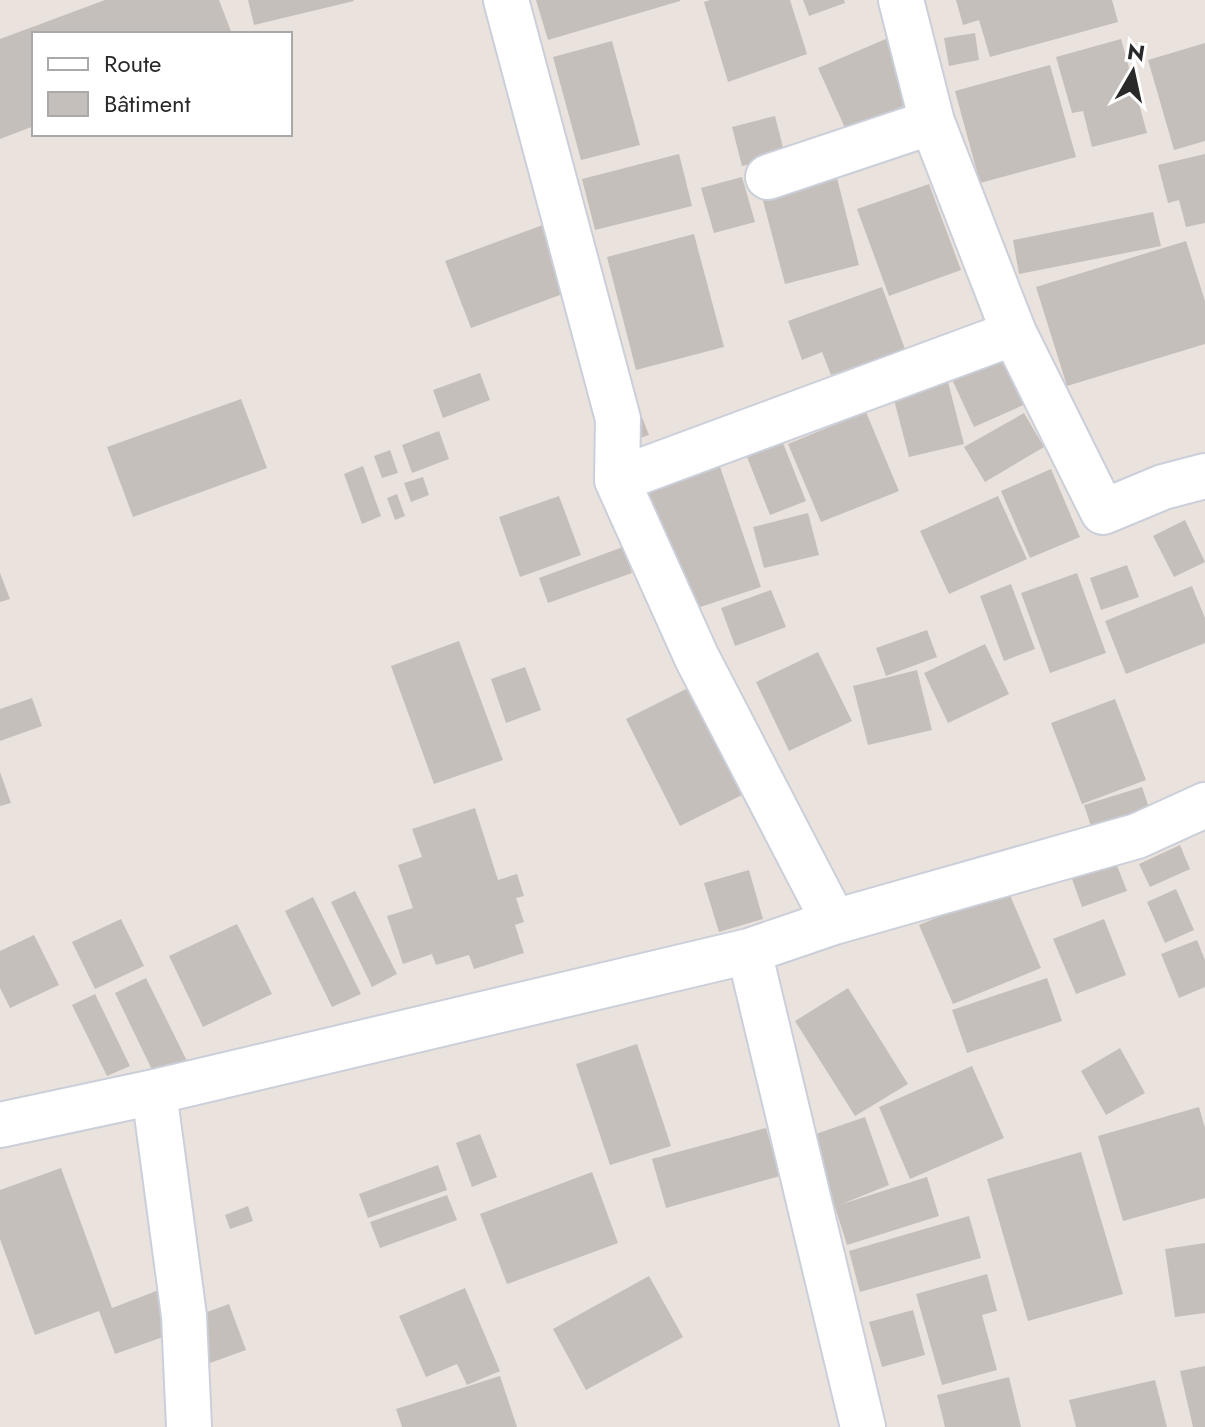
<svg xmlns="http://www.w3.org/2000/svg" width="1205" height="1427" viewBox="0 0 1205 1427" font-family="Jost,sans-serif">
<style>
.building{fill:#c5bfbb}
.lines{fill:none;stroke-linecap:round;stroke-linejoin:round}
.minor-casing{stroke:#cacfd9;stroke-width:48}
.minor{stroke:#fff;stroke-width:44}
</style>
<rect width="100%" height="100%" fill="#eae2dc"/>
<!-- building -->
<path class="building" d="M105,0H219L232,34H34V126L0,139V39Z
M248,0H353L354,1L254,25Z
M536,0H680V1L548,40Z
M710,0H790L807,54L728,82L704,2Z
M803,0H844L845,3L809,16Z
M956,0H1112L1118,22L990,57L979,20L963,25Z
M975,33L979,60L949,66L944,38Z
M888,38L915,101L846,130L818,68Z
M1121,39L1147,133L1092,147L1083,111L1072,113L1056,57Z
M612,41L640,145L581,160L553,57Z
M1205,43V141L1174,150L1148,60Z
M1050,65L1076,157L980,183L955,91Z
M775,116L785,155L742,166L732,127Z
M679,154L692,206L595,230L582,179Z
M1205,154V223L1186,227L1179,200L1168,203L1158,165Z
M742,177L755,222L714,233L701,188Z
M837,178L859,265L785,284L762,197Z
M929,184L961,270L889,296L857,209Z
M1153,212L1161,246L1019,274L1013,240Z
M543,225L568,292L471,328L445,261Z
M694,234L724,347L636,370L607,257Z
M1186,241L1205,301V344L1067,386L1036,287Z
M882,287L905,349L831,375L822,352L802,360L788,321Z
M1004,348L1028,403L974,427L949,373Z
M480,373L490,400L443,418L433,390Z
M948,382L964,444L909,457L893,396Z
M241,399L267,468L133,517L107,447Z
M640,412L649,435L635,440L626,417Z
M866,412L899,491L821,522L788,444Z
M1024,413L1044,447L985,482L964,447Z
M439,431L449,459L412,473L402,445Z
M779,433L806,501L770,515L743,447Z
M390,450L398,473L382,478L374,456Z
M718,461L761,587L685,612L642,487Z
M363,466L381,516L362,524L344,474Z
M1051,469L1080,537L1030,558L1001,491Z
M423,477L429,495L411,502L404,483Z
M397,494L405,516L395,520L387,498Z
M559,496L581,555L520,577L499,517Z
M998,496L1027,559L949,594L920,531Z
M808,513L819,555L764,568L753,527Z
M1185,520L1205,562L1174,577L1153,536Z
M623,547L632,573L548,603L539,578Z
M1127,565L1139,597L1101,610L1090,578Z
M0,573L10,599L0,602Z
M1077,573L1106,653L1050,673L1021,593Z
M1011,584L1035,649L1004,661L980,596Z
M1192,586L1205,618V643L1126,674L1105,621Z
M771,590L786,627L735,646L721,608Z
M927,630L937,657L886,676L876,648Z
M459,641L503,760L434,784L391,666Z
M985,644L1009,694L948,723L924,673Z
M818,652L852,721L789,751L756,682Z
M525,667L541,710L506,723L491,679Z
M917,670L932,730L868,745L853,686Z
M696,684L750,791L680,826L626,719Z
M32,698L42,726L0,741V709Z
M1115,699L1146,780L1082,804L1051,723Z
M0,772L11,803L0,806Z
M1142,787L1150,811L1092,829L1084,805Z
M475,808L498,880L517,874L524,896L516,898L524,922L515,925L524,953L474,969L469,955L436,965L432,954L403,964L387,916L413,908L398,865L422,857L412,829Z
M1180,845L1190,869L1150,887L1139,864Z
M1116,863L1127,891L1082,907L1072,879Z
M749,870L763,919L719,932L704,883Z
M1007,888L1041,968L953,1004L919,925Z
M1176,889L1194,930L1165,943L1147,902Z
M355,891L397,974L372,987L331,902Z
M313,897L361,994L332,1007L285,911Z
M121,919L144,966L95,989L72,942Z
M1104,919L1126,975L1076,994L1053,939Z
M237,924L272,994L203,1027L169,956Z
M34,935L59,985L10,1008L0,988V951Z
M1197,940L1205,960V987L1179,998L1161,954Z
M146,978L187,1061L155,1076L115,993Z
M1047,978L1062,1021L967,1053L952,1010Z
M848,988L908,1084L855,1116L795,1021Z
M95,994L130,1066L107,1076L72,1005Z
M637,1044L671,1146L610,1165L576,1064Z
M1120,1048L1145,1093L1106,1115L1081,1071Z
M972,1066L1004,1138L910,1179L879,1107Z
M1199,1107L1205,1128V1198L1123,1221L1098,1136Z
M865,1117L889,1185L842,1204L927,1177L939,1216L847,1245L835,1207L807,1137Z
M766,1128L780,1176L666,1208L652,1159Z
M480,1134L497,1177L472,1187L456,1143Z
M1081,1152L1123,1294L1028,1321L987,1179Z
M438,1165L447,1190L368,1218L359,1194Z
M61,1168L112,1308L164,1288L180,1331L115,1354L99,1311L35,1335L0,1239V1190Z
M592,1172L618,1243L507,1284L480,1214Z
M447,1195L457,1220L380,1248L370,1222Z
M248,1206L253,1221L230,1229L225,1215Z
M969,1216L981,1258L860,1292L849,1251Z
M1205,1243V1313L1175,1317L1165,1249Z
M987,1274L997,1311L982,1315L997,1370L942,1385L916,1294Z
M649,1276L683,1337L586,1390L553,1329Z
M465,1288L500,1371L467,1385L457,1364L426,1377L399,1316Z
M229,1304L246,1350L207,1364L191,1318Z
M913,1310L925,1355L882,1367L869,1322Z
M1205,1366V1427H1193L1180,1371Z
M500,1376L517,1427H402L396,1409Z
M1009,1377L1021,1427H945L937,1395Z
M1155,1380L1167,1427H1076L1069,1400Z"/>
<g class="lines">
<!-- minor casing -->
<g class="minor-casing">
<path id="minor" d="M506,0L618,419L617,480L697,658L834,922
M901,0L932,122L1014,333L1103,512L1163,487L1205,476
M768,177L932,122
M617,480L1014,333
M749,951L863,1427
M154,1092L184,1316L189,1427
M0,1125L154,1092L749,951L834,922L1137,836L1205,805"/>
</g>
<!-- minor -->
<use href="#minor" class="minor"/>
</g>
<!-- legend -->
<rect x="32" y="32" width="260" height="104" fill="#ffffff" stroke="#a9a9a9" stroke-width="2"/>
<rect x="48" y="58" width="40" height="12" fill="#ffffff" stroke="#a9a9a9" stroke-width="2"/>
<text x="104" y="72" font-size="24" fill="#292929">Route</text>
<rect x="48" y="92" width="40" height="24" fill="#c5bfbb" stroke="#a9a9a9" stroke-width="2"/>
<text x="104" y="112" font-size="24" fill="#292929">Bâtiment</text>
<!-- north arrow -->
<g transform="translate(1133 72) rotate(9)" stroke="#ffffff" stroke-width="6" paint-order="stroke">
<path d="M0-6L14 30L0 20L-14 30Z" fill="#292929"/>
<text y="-12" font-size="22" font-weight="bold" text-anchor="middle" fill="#292929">N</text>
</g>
</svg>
